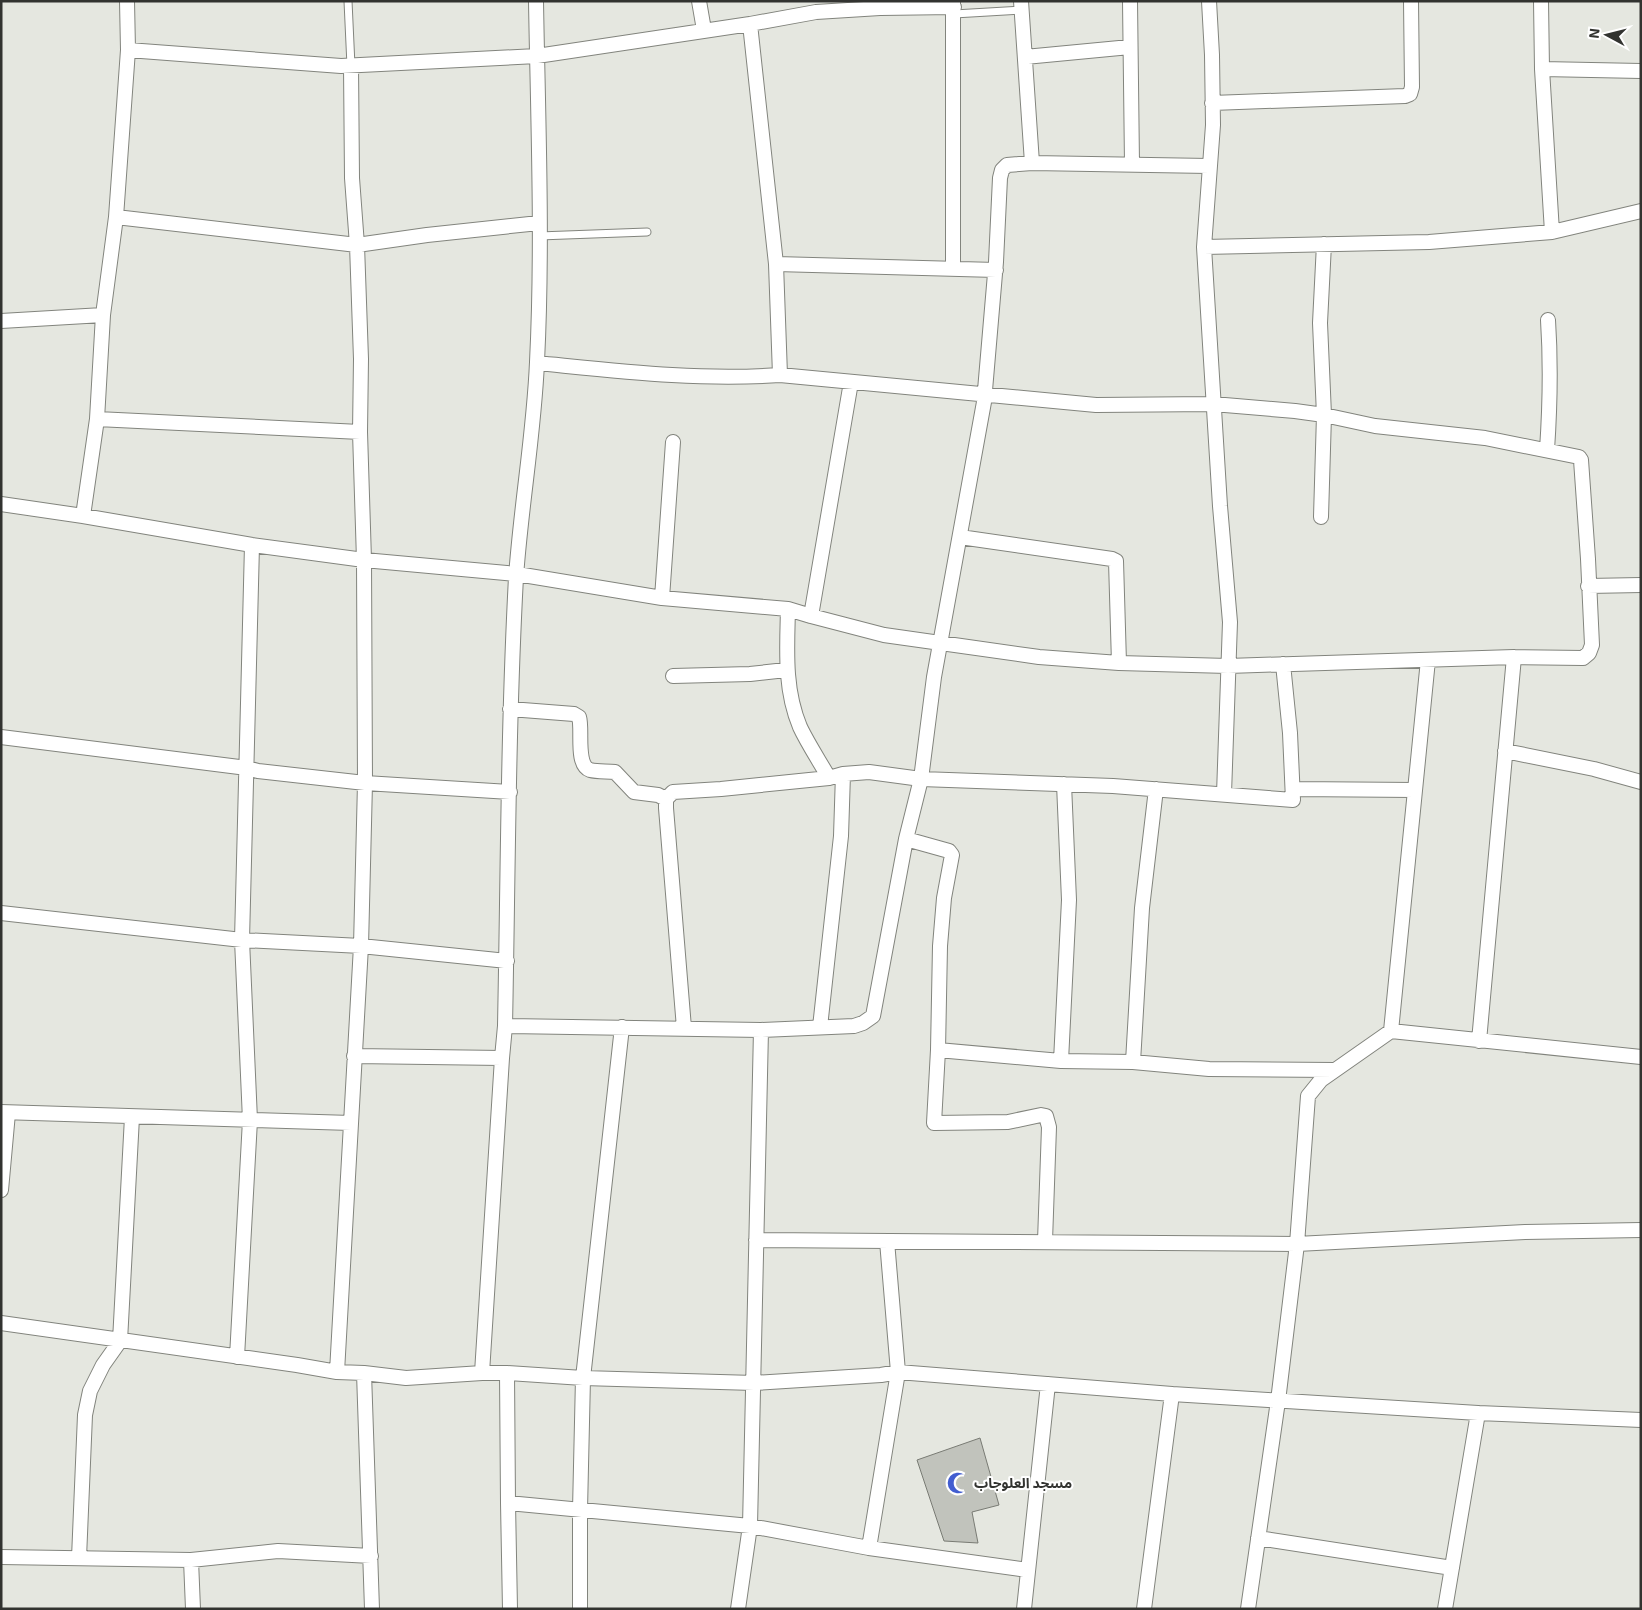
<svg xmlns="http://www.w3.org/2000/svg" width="1642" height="1610" viewBox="0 0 1642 1610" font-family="'Exo 2','Noto Sans Arabic',sans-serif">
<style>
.building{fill:#c1c3bc;stroke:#797b74}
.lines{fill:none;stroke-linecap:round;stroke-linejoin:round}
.service-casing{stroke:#82847d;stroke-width:9}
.minor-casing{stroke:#82847d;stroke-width:16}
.service{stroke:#fff;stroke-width:7}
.minor{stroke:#fff;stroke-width:14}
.labels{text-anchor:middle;stroke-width:4;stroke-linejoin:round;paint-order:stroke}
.poi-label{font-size:14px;font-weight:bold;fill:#323330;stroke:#fff;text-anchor:start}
</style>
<rect width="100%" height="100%" fill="#e5e7e0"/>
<!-- building -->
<path class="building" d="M980,1438L999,1505L972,1512L978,1543L944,1541L917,1460Z"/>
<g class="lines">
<!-- service casing -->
<g class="service-casing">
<path id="service" d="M348,1L351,66
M954,14L1022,10
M539,236L647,232"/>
</g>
<!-- minor casing -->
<g class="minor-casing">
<path id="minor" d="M699,1L704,30
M1021,1L1032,163
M1130,1L1132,164
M1209,1L1212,55L1213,125L1204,247L1220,506L1230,622L1224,794
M1541,1L1542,69L1552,232
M128,50L341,66L537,56L750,24
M1025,57L1130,47
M351,66L352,178L357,245L427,235L539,223
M1542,69L1641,71
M1212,103L1405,96L1410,94L1412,87L1411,1
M116,217L128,50L127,1
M1204,247L1429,242L1552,232L1641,211
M776,264L996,270
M953,268V1
M1,321L103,315
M780,375L776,264L750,24L816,12L880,8L954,7
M97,419L360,432
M1547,450C1550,406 1551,365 1548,320
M1,504L83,516L252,545L364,560L517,574L662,598L788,609L811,616L884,635L1039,657L1119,663L1228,666L1514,657L1583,658L1589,653L1592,645L1588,559L1581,460L1579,457L1485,438L1375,426L1324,415L1295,411L1213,404L1096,405L780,375C699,381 618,371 537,363
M83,516L97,419L103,315L116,217L357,245L361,359L360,432L364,560L365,783L361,946L337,1372
M1321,517L1324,415L1320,323L1324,244
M960,537L1112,559L1116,561L1119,663
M1588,586L1641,585
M662,598L673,442
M788,609C787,649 784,689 800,727C808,744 820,762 829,778
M811,616L851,382
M673,676L750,674L786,670
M510,709L574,714L579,717C583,729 575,765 590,770C598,772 607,771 615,772L634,792L658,795L666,799
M1,737L247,768L258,771L365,783L510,792
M1505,751L1594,769L1641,782
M1293,789L1415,790
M906,839L949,851L952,855L944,898L940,946L938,1050L1061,1061L1133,1062L1209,1069L1334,1070
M1,913L242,940L361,946L507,961
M505,1026L761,1030L854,1026L863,1023L873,1016L906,839L921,779L934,677L984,402L996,262L1000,178L1002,170L1007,165L1032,163L1209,166
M820,1027L841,836L843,774
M684,1028L666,808V799L673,792L721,789L829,778L843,774L869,772L921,779L1113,786L1293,800L1290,733L1283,664
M1391,1031L1428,660
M1479,1041L1514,657
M938,1050L934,1123L1008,1122L1041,1115L1046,1116L1049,1127L1045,1241
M354,1056L502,1058L505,1026C508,876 508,727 516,577C521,505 534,434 537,362C543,242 538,121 536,1
M1061,1061L1069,900L1064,784
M1133,1062L1142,908L1156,789
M1,1112L351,1123
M1,1190L8,1113
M756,1240L1297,1244L1525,1232L1641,1230
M1,1323L297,1365L337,1372L364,1373L406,1378L482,1373H507L583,1378L754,1383L881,1375L898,1372L1172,1394L1478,1413L1641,1420
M237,1357L250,1120L242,940L252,545
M364,1373L372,1609
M482,1373L502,1058
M507,1373L508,1503L510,1609
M508,1503L750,1526L869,1548L1028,1570
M1258,1538L1452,1568
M869,1548L898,1372L887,1241
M1,1557L191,1560L278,1551L371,1556
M79,1558L85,1415L90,1391L103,1365L120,1341L132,1117
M191,1560L193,1609
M580,1609V1510L583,1378L622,1027
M738,1609L750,1526L761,1030
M1024,1609L1048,1384
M1144,1609L1172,1394
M1248,1609L1278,1401L1297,1244L1308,1096L1321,1080L1391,1031L1641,1057
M1445,1609L1478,1413"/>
</g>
<!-- service -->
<use href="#service" class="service"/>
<!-- minor -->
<use href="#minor" class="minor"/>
</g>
<!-- icons -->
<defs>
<g id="mosque-bare" transform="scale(1.725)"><path d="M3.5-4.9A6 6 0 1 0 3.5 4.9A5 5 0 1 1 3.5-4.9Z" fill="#425dd0" stroke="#fff" stroke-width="2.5" paint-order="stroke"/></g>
</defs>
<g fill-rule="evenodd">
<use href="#mosque-bare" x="958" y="1483"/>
</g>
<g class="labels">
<!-- poi labels -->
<g class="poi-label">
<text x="974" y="1488">مسجد العلوجاب</text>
</g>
</g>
<!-- border -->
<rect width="1642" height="1610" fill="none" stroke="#323330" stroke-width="5"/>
<!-- north arrow -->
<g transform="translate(1607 35) rotate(277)" stroke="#ffffff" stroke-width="4" paint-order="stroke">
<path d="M0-4L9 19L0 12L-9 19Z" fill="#323330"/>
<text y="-8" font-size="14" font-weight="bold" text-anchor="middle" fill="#323330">N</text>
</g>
</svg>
